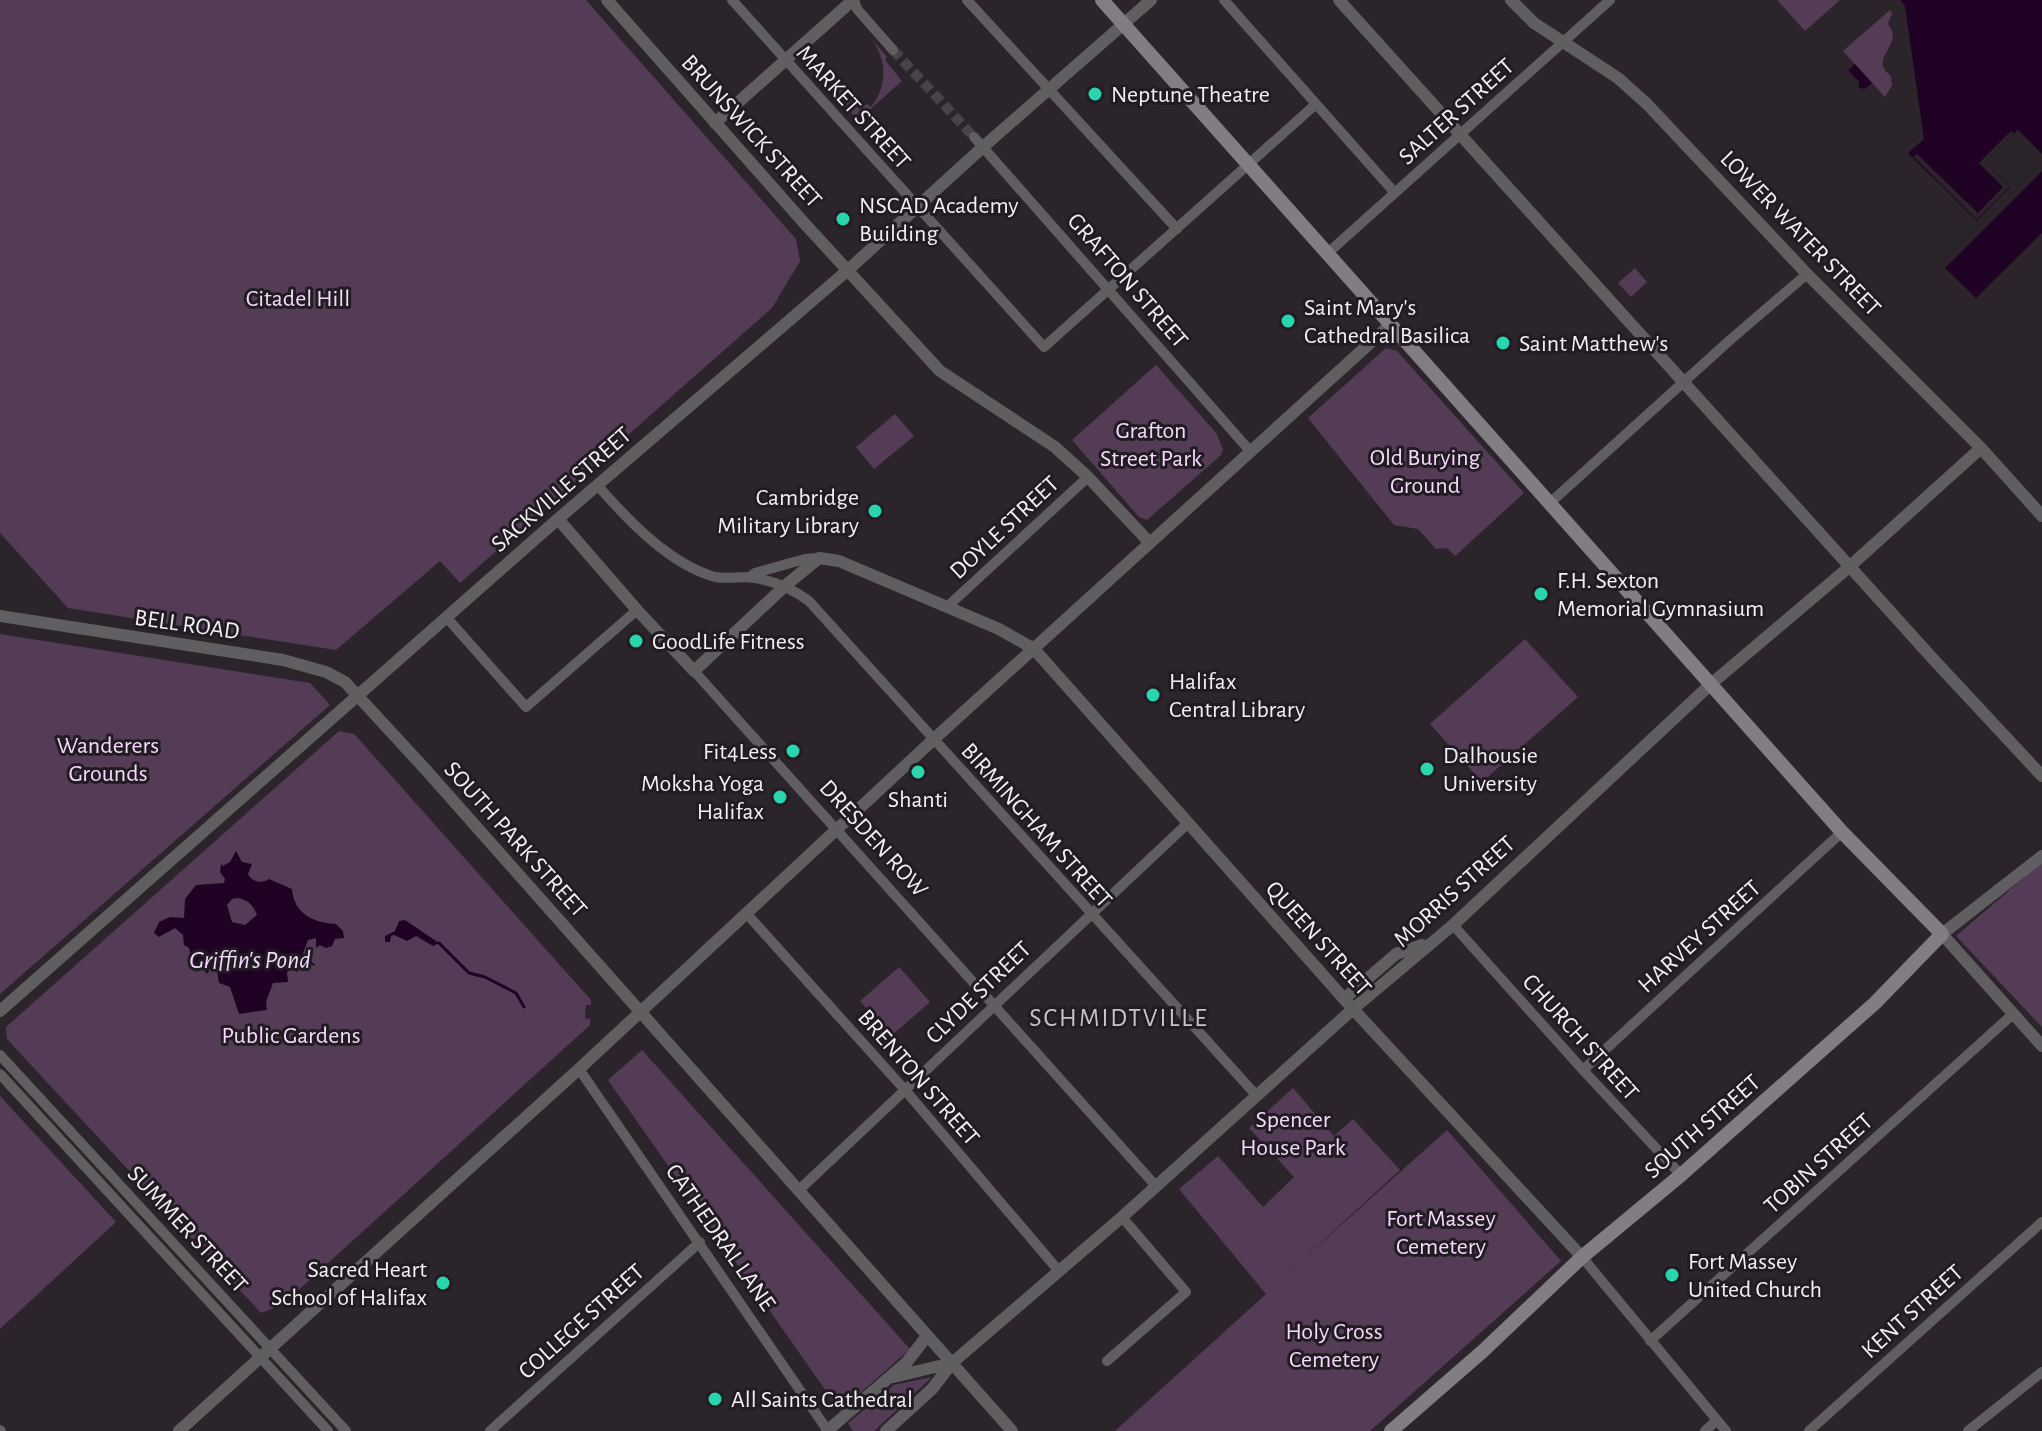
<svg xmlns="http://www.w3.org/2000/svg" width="2042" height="1431" viewBox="0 0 2042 1431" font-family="'Alegreya Sans',sans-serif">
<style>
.green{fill:#543c57}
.water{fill:#200324;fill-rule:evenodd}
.pier{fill:#2b252b}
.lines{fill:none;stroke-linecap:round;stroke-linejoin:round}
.stream{stroke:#200324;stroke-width:3}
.minor-tunnel{stroke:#494349;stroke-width:10;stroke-dasharray:10 5;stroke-linecap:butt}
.minor{stroke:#615e62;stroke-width:10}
.tertiary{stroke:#615e62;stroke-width:12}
.secondary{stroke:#827d83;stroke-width:14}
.poi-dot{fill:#28d5ad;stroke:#211b22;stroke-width:3}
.labels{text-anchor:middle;stroke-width:6;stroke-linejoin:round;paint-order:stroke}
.poi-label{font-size:24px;fill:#f3eff4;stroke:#211b22;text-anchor:start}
.street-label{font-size:24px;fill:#f3eff4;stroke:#211b22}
.park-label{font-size:24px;fill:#f8d7fd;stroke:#211b22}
.water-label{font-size:26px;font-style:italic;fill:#f8d7fd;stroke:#211b22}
.neighbourhood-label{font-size:26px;letter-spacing:2px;fill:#c9c2ca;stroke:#211b22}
</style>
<rect width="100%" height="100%" fill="#2b252b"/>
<!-- green -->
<path class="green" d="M0,0H586L796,239L800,261L772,308L460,583L440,561L336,650L68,608L0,533Z
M1777,0H1840L1805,31Z
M1890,10L1892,14L1888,24C1906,45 1866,58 1891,76L1892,85L1885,97L1843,51Z
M872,39L887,57L885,60L902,81L858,120L823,81L831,73L862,107L867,104L871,107C888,85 887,61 872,39Z
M1635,268L1647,282L1631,297L1618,283Z
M1386,348L1397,351L1524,493L1455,556L1447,548L1436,549L1418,529L1394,525L1308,418Z
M1156,365L1217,434L1223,450L1220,456L1147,520L1139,517L1072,440Z
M895,414L914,436L874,469L856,447Z
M0,634L310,683L330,705L0,994Z
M1525,639L1578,697L1482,782L1430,724Z
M339,731L354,734L591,1000V1005H586L585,1018L590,1019V1025L282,1305L261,1313L7,1039L6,1027Z
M2042,862V1027L1956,936Z
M899,967L930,1002L891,1036L860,1001Z
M642,1050L910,1349L840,1411L608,1080Z
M1293,1088L1334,1136L1353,1119L1400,1170L1291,1270L1447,1130L1561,1261L1370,1431H1115L1266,1294L1179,1189L1218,1156L1263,1207L1294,1177L1249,1128Z
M0,1096L116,1222L0,1329Z
M932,1377L874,1431H853L848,1423L894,1385Z"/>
<!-- water -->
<path class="water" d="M1900,0H2042V154L2018,130L1986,162L2010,187L1977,221L1908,153L1924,139L1905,6Z
M1855,64L1872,83L1865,89L1859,88V82L1848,70Z
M2042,171V233L1976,298L1945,268Z
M236,851L242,862L252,864L248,874C252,882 262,884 269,879L292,889C294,914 314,923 336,924L343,931L344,938L335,939L332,946L326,948L320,945L316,948V938L308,940L303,953L316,966L304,963L297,972L294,969L287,972L288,982L273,983L266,1002L267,1010C258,1011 248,1013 239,1014L230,987L219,983L217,971L209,969L208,974L201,967L196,972L189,948L184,945L183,935L175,928L159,937L154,933L159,922L170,917L184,918L185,899L196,885L224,883L225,879L220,872L221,864L223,866L230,862ZM238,898C248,900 253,905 257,915L245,925L232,922L227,905L232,899Z
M405,920L439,943L433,946L416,936L407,941L394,935L391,936L390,942H385V936L395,931L399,921Z"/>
<!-- pier -->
<path class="pier" d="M2011,131L2014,134L1986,162L2009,187L1977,220L1914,157L1917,154L1978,213L2003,187L1979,163Z"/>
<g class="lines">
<!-- stream -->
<path class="stream" d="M439,943L469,973L485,977L516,993L524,1007"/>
<!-- minor-tunnel -->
<path class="minor-tunnel" d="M893,50L974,137"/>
<!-- minor -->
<path class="minor" d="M732,0L1044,347L1316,104
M854,0L857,9L893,50
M967,0L1177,229
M1224,0L1395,193
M974,137L1250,451
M1329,252L1610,0
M598,486C628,520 669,564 715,577C725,579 736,577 746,577C771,579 790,587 809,601L1256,1095
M1551,502L1730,340L1807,274
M750,577L755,573L805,559L819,558
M948,606L1088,477
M447,618L526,707L637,610
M694,671L1156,1186
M746,913L905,1090L1058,1270
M1453,925L1583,1070L1681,1175
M0,1055L346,1431
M579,1069L828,1431
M1583,1070L1842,832
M0,1074L328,1431
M798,1191L1187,824
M1582,1257L1726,1431
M1650,1341L2013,1014
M1107,1361L1186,1292L1122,1217
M0,1430L1,1431
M490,1431L700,1242
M1705,1431L1717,1420
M1809,1431L2042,1222
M1968,1431L2042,1372"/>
<!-- tertiary -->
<path class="tertiary" d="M607,0L805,224L940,371L1055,447L1088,477L1150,543
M1339,0L1934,660L2042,776
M1511,0L1534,23L1618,78L1647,104L1807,274L1981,448L2042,516
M715,123L853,0
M558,519L637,610L694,671L786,585L819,558L839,561L999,629L1034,649L1353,1009L1582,1257
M0,616L283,660L326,672L345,682L426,770L1012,1431
M2042,856L1942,934L2042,1046
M1344,999L1396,954L1422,945
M0,1011L558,519L848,270L983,147L1151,0
M893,1377L952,1363
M179,1431L579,1069L934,739L1391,324
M827,1431L907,1362L927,1336
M886,1431L932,1389L952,1363L1122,1217L1353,1009L1453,925L1711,684L1848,568L1981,448"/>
<!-- secondary -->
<path class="secondary" d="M1102,0L1842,832L1942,934L1875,1003L1681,1175L1582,1257L1483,1351L1391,1431"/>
</g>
<!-- markers -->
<g class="poi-dot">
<circle cx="1095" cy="94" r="8"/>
<circle cx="843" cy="219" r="8"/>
<circle cx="1288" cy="321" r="8"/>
<circle cx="1503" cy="343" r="8"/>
<circle cx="875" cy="511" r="8"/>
<circle cx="1541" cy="594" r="8"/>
<circle cx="636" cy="641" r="8"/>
<circle cx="1153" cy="695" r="8"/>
<circle cx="793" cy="751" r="8"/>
<circle cx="1427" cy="769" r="8"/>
<circle cx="918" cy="772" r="8"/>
<circle cx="780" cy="797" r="8"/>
<circle cx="1672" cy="1275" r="8"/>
<circle cx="443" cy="1283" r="8"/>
<circle cx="715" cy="1399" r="8"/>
</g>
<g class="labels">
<!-- poi labels -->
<g class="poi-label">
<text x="1111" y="102">Neptune Theatre</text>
<text x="859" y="213">NSCAD Academy<tspan x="859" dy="28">Building</tspan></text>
<text x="1304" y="315">Saint Mary's<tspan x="1304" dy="28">Cathedral Basilica</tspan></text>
<text x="1519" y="351">Saint Matthew's</text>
<text x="859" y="505" text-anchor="end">Cambridge<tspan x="859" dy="28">Military Library</tspan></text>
<text x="1557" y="588">F.H. Sexton<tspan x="1557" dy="28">Memorial Gymnasium</tspan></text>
<text x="652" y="649">GoodLife Fitness</text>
<text x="1169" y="689">Halifax<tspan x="1169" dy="28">Central Library</tspan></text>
<text x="777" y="759" text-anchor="end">Fit4Less</text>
<text x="1443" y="763">Dalhousie<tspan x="1443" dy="28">University</tspan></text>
<text x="764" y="791" text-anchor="end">Moksha Yoga<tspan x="764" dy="28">Halifax</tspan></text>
<text x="918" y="807" text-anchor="middle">Shanti</text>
<text x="1688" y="1269">Fort Massey<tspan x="1688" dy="28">United Church</tspan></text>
<text x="427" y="1277" text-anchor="end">Sacred Heart<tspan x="427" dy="28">School of Halifax</tspan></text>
<text x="731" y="1407">All Saints Cathedral</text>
</g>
<!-- street labels -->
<g class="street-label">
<text transform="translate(854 107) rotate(48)" y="8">MARKET STREET</text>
<text transform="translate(1456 111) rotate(-42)" y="8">SALTER STREET</text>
<text transform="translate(752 131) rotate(48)" y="8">BRUNSWICK STREET</text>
<text transform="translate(1801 233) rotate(46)" y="8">LOWER WATER STREET</text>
<text transform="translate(1128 280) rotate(49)" y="8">GRAFTON STREET</text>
<text transform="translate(561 489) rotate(-41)" y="8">SACKVILLE STREET</text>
<text transform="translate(1004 527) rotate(-43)" y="8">DOYLE STREET</text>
<text transform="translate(187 624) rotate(8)" y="8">BELL ROAD</text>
<text transform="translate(1037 825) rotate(48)" y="8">BIRMINGHAM STREET</text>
<text transform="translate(874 838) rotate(48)" y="8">DRESDEN ROW</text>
<text transform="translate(516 839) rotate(48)" y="8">SOUTH PARK STREET</text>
<text transform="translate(1454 891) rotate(-42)" y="8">MORRIS STREET</text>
<text transform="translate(1699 936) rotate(-42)" y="8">HARVEY STREET</text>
<text transform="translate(1319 938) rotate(48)" y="8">QUEEN STREET</text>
<text transform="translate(978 992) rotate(-44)" y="8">CLYDE STREET</text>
<text transform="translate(1581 1037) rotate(48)" y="8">CHURCH STREET</text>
<text transform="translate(919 1077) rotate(49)" y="8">BRENTON STREET</text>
<text transform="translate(1702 1126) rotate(-41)" y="8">SOUTH STREET</text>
<text transform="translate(1818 1163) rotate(-42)" y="8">TOBIN STREET</text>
<text transform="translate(188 1229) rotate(47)" y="8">SUMMER STREET</text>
<text transform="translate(721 1237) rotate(55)" y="8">CATHEDRAL LANE</text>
<text transform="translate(1912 1311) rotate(-42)" y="8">KENT STREET</text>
<text transform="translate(581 1321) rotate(-42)" y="8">COLLEGE STREET</text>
</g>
<!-- park labels -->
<g class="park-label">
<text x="298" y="306">Citadel Hill</text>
<text x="1151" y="438">Grafton<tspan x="1151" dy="28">Street Park</tspan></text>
<text x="1425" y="465">Old Burying<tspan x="1425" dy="28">Ground</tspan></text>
<text x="108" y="753">Wanderers<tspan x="108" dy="28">Grounds</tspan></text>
<text x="291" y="1043">Public Gardens</text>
<text x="1293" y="1127">Spencer<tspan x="1293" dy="28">House Park</tspan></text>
<text x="1441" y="1226">Fort Massey<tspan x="1441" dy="28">Cemetery</tspan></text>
<text x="1334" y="1339">Holy Cross<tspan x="1334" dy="28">Cemetery</tspan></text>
</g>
<!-- water labels -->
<g class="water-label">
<text x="250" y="968">Griffin's Pond</text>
</g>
<!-- neighbourhood labels -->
<g class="neighbourhood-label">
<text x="1119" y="1026">SCHMIDTVILLE</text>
</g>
</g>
</svg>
